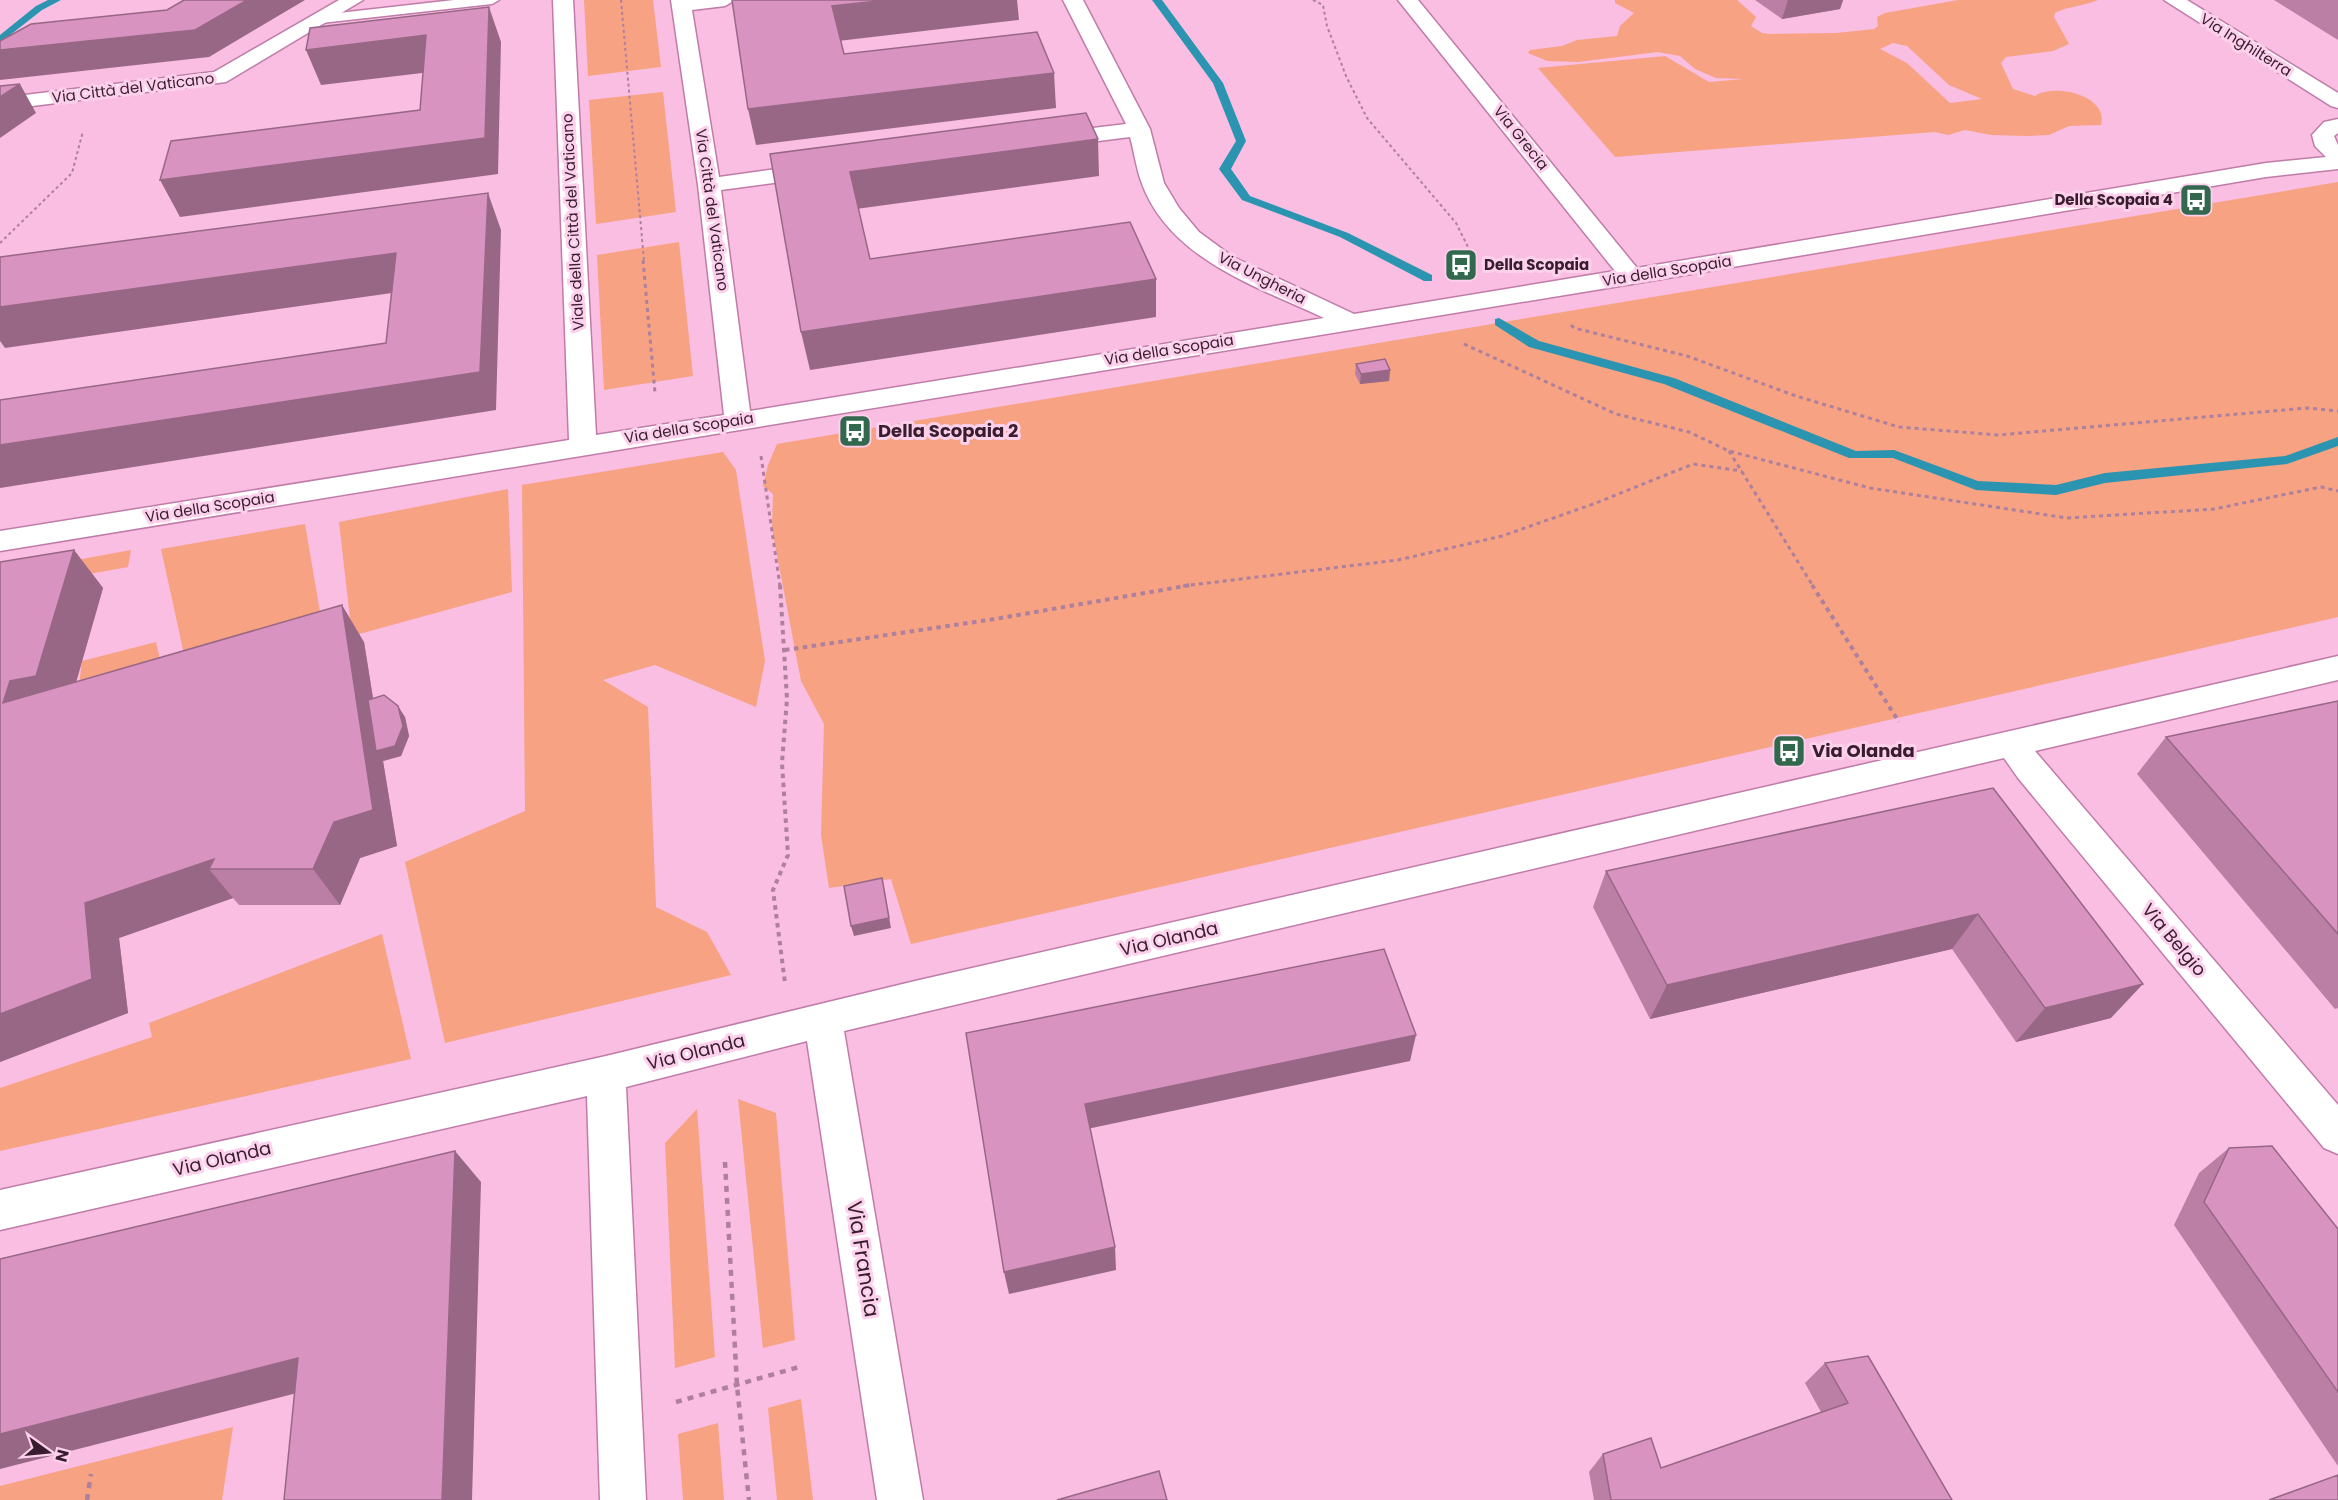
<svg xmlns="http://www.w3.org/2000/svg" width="2338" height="1500" viewBox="0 0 2338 1500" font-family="Poppins,sans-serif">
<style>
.green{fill:#f6a283;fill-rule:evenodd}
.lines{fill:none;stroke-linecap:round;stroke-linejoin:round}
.stream{fill:#2b94b1;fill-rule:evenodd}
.lane-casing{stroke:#c07ca8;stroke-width:3}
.street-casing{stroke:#c07ca8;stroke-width:3}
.path-far3{stroke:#ae809d;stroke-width:2;stroke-dasharray:3 3;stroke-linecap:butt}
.path-far2{stroke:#ae809d;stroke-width:3;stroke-dasharray:4 4;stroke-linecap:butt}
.path-far1{stroke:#ae809d;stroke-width:4;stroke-dasharray:4.5 4.5;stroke-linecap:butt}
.path{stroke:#ae809d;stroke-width:4.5;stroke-dasharray:6 6;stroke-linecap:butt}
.lane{fill:#fff;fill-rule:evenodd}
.street{fill:#fff;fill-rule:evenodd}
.wall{fill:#bb7ea5}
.shaded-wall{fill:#986786}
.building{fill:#d993c0;stroke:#986786;stroke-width:1.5}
.labels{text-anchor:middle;stroke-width:6;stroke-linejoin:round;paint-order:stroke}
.far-street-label{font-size:15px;fill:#381d2f;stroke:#fdd0ec}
.far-poi-label{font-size:15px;font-weight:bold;fill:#381d2f;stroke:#fdd0ec;text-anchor:end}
.poi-label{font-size:18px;font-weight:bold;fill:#381d2f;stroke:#fdd0ec;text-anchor:start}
.street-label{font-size:18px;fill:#381d2f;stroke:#fdd0ec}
.near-street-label{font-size:21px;fill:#381d2f;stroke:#fdd0ec}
</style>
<rect width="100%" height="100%" fill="#f9bee2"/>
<!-- green -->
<path class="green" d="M584,0H653L661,67L588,76Z
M1615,0H1737L1756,17L1751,26L1762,33L1769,34L1836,33L1874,29L1878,26L1877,17L1885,13L1958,0H2098C2084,6 2068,6 2055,13L2054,17L2069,44L2053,51L2006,57L2001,63L2013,89L2035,96C2054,83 2109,95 2101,125L2069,126L2049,135L2026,136L1991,135L1965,130L1948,135L1935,132L1615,157L1538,68L1665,56L1709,82L1744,79L1716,78L1695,69L1680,56L1658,52L1578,62L1547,61L1528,53L1530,50L1562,46L1577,40L1617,36L1620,26L1634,13L1615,3ZM1893,43L1907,46L1949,85L1982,99L1950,103L1907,63L1880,49Z
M663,92L676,212L596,224L589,100Z
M2338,182V617L911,944L891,879L829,888L821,835L824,724L801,681L772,529L773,494L763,486L768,465L777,444Z
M679,242L693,376L604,390L597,255Z
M723,452L736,470L765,661L756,707L655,665L603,680L648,707L656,907L707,932L731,975L445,1043L405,862L525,811L522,485Z
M508,489L512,592L352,636L339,522Z
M305,524L326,647L191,686L161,549Z
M131,550L128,567L0,590V574Z
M156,642L169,697L74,726L82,661Z
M382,934L411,1059L0,1151V1088L152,1037L149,1023Z
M738,1099L776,1113L795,1340L763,1348Z
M697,1109L715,1357L675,1368L665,1143Z
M801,1399L813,1500H777L768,1408Z
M718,1423L724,1500H683L678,1434Z
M233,1427L222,1500H0V1486Z"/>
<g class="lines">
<!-- stream -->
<path class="stream" d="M48,0H61L42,10L0,43V35L36,6Z
M1152,0H1162L1223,83L1246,141L1231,169L1250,196L1348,233L1432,275V281H1424L1340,237L1242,200L1219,169L1236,141L1213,83Z
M1499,318L1539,341L1674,378L1856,451L1894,450L1978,481L2056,485L2105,473L2285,456L2338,437V446L2287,464L2105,483L2056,495L1976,490L1893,458H1849L1664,384L1529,347L1495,325V319Z"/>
<!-- lane casing -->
<g class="lane-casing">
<path id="lane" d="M454,0H499L492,4L321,23L314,19L321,15Z"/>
</g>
<!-- street casing -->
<g class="street-casing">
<path id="street" d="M339,0H363L226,82L0,110V98L214,72Z
M553,0H573L596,435L724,415L698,185L671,0H735L725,6L692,10L719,177L819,163L827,165L830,170L827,175L819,177L721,190L750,411L1324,318C1258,287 1168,259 1141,181C1136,167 1134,151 1130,137L1051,147L1043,145L1040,140L1043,135L1051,133L1126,124L1063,0H1083L1150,129L1164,183L1179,208L1199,232L1233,257L1354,314L1615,271L1398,0H1418L1637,268L2266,163L2326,157L2315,146L2312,135L2324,122L2338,119V133L2334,136L2338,145V169L2266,177L1632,284L0,551V531L569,440Z
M2164,0H2187L2338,93V108L2331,106Z
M2338,656V680L2035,751L2338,1105V1154L2324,1148L2018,778L2004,758L844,1031L923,1500H877L807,1041L626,1087L646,1500H600L587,1096L0,1230V1190L606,1056L915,981Z"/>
</g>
<!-- path-far3 -->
<path class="path-far3" d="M621,0L644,261
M1313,0L1323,5L1327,26L1346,76L1367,118L1456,223L1475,261
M0,243L72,173L83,131"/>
<!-- path-far2 -->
<path class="path-far2" d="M643,260L655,393
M1474,260L1476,264
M1571,325L1574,328L1687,356L1796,396L1899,427L1998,435L2307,408L2338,411
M1464,344L1616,414L1689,432L1729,451L1870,488L2067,518L2214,509L2321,487L2338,491
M1729,451L1813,586
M761,456L780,586
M1183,586L1398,560L1502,536L1596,503L1693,464L1742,471"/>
<!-- path-far1 -->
<path class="path-far1" d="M780,585L787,699L782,763L788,855L773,890L785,983
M1812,585L1899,722
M785,650L995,619L1191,585"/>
<!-- path -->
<path class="path" d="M725,1162L737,1386L749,1500
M676,1402L799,1367
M87,1500L91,1474"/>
<!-- lane -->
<use href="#lane" class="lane"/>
<!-- street -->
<use href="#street" class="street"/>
</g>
<!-- wall -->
<path class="wall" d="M1755,0H1843L1840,9L1782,19Z
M2274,0H2338V40Z
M1356,364L1390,370L1389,381L1360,384L1355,374Z
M74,550L103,588L76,682L364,642L373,698L405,717L409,736L401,756L383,761L397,846L360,858L340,905H239L233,898L119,938L128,1013L0,1062V562Z
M2338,701V1008L2335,1009L2137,774L2166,737Z
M1993,788L2111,1018L2016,1042L1952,949L1650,1019L1593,907L1606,871Z
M2229,1148L2338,1229V1466L2174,1225L2199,1173Z
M1825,1363L1952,1500H1594L1589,1472L1603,1454L1661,1468L1821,1412L1805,1383Z"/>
<!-- shaded-wall -->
<path class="shaded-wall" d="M247,0H305L209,57L0,80V50Z
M888,0H1017L1019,20L838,41L832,6Z
M1788,0H1843L1840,9L1782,19Z
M489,7L501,42L498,174L180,217L160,180L485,138Z
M426,35L439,71L321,85L306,50Z
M1054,73L1056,108L756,145L748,109Z
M20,84L36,113L0,138V97Z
M1098,139L1099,176L856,209L850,172Z
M488,193L501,230L496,410L0,488V445L480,372Z
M396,253L413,290L5,348L0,341V307Z
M1156,279V317L810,370L801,332Z
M1390,370L1389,381L1360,384L1361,374Z
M74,550L103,588L67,714L3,703L10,681Z
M342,605L364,642L381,749L398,706L405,717L409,736L401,756L383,761L397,846L360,858L340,905L313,869Z
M214,859L209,869L233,898L119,938L128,1013L0,1062V1014L85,903Z
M882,878L891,928L854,936L851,926Z
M1978,914L1952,949L1650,1019L1667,985Z
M2143,984L2111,1018L2016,1042L2045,1008Z
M1416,1035L1410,1061L1087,1129L1085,1104Z
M455,1151L481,1182L472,1500H442Z
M1115,1247L1116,1270L1009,1294L1004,1272Z
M298,1358L332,1384L0,1469V1434Z"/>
<!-- building -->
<path class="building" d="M184,0H247L195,30L0,50V41L31,24L167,10Z
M732,0H888L832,6L844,54L1037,32L1054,73L748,109Z
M489,7L485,138L160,180L171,141L420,110L426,35L306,50L310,28Z
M20,84L0,97V86Z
M1086,113L1098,139L850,172L870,259L1130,222L1156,279L801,332L770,154Z
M488,193L480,372L0,445V400L386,343L396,253L0,307V257Z
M1385,359L1390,370L1361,374L1356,364Z
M74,550L36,676L10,681L3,703L342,605L373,810L334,822L313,869H209L214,859L85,903L92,979L0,1014V562Z
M384,695L398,706L403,726L395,746L376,751L368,700Z
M2338,701V934L2166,737Z
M1993,788L2143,984L2045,1008L1978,914L1667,985L1606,871Z
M882,878L889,918L851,926L844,886Z
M1384,949L1416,1035L1085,1104L1115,1247L1004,1272L966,1033Z
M2272,1146L2338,1229V1392L2204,1202L2229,1148Z
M455,1151L442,1500H284L298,1358L0,1434V1259Z
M1868,1356L1952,1500H1611L1603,1454L1651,1438L1661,1468L1848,1403L1825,1363Z
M1159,1471L1167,1500H1057Z
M2338,1475V1500H2269Z"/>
<!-- icons -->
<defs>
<g id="bus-square" transform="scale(1.725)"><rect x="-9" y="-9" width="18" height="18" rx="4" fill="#32684e" stroke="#fdd0ec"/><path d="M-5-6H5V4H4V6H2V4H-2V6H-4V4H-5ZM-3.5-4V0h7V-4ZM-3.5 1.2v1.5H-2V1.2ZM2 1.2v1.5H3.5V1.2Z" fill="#fff"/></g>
</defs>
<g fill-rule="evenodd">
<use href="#bus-square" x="2196" y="200"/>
<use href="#bus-square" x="1461" y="265"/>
<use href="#bus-square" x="855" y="431"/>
<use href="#bus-square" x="1789" y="751"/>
</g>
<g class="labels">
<!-- far-street labels -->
<g class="far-street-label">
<text transform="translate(2246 45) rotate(32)" y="5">Via Inghilterra</text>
<text transform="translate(133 88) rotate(-7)" y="5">Via Città del Vaticano</text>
<text transform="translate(1521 138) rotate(51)" y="5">Via Grecia</text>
<text transform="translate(712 210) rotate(82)" y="5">Via Città del Vaticano</text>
<text transform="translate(573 222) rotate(-93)" y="5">Viale della Città del Vaticano</text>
<text transform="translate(1667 271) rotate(-9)" y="5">Via della Scopaia</text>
<text transform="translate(1262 278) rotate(27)" y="5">Via Ungheria</text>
<text transform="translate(1169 350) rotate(-9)" y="5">Via della Scopaia</text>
<text transform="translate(689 428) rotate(-9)" y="5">Via della Scopaia</text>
<text transform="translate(210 507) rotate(-9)" y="5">Via della Scopaia</text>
</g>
<!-- far-poi labels -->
<g class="far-poi-label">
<text x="2173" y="205">Della Scopaia 4</text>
<text x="1484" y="270" text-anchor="start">Della Scopaia</text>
</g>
<!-- poi labels -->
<g class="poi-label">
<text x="878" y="437">Della Scopaia 2</text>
<text x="1812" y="757">Via Olanda</text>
</g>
<!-- street labels -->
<g class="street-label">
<text transform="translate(1169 939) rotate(-13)" y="6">Via Olanda</text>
<text transform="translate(2174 940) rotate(50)" y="6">Via Belgio</text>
<text transform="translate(696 1052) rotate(-14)" y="6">Via Olanda</text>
<text transform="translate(222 1159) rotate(-13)" y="6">Via Olanda</text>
</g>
<!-- near-street labels -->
<g class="near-street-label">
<text transform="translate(863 1259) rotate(81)" y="7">Via Francia</text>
</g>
</g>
<!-- north arrow -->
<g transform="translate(48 1452) rotate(105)" stroke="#fdd0ec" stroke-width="4.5" paint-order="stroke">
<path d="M0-4.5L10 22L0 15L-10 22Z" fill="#381d2f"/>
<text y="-9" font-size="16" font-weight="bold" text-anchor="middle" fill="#381d2f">N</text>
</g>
</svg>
